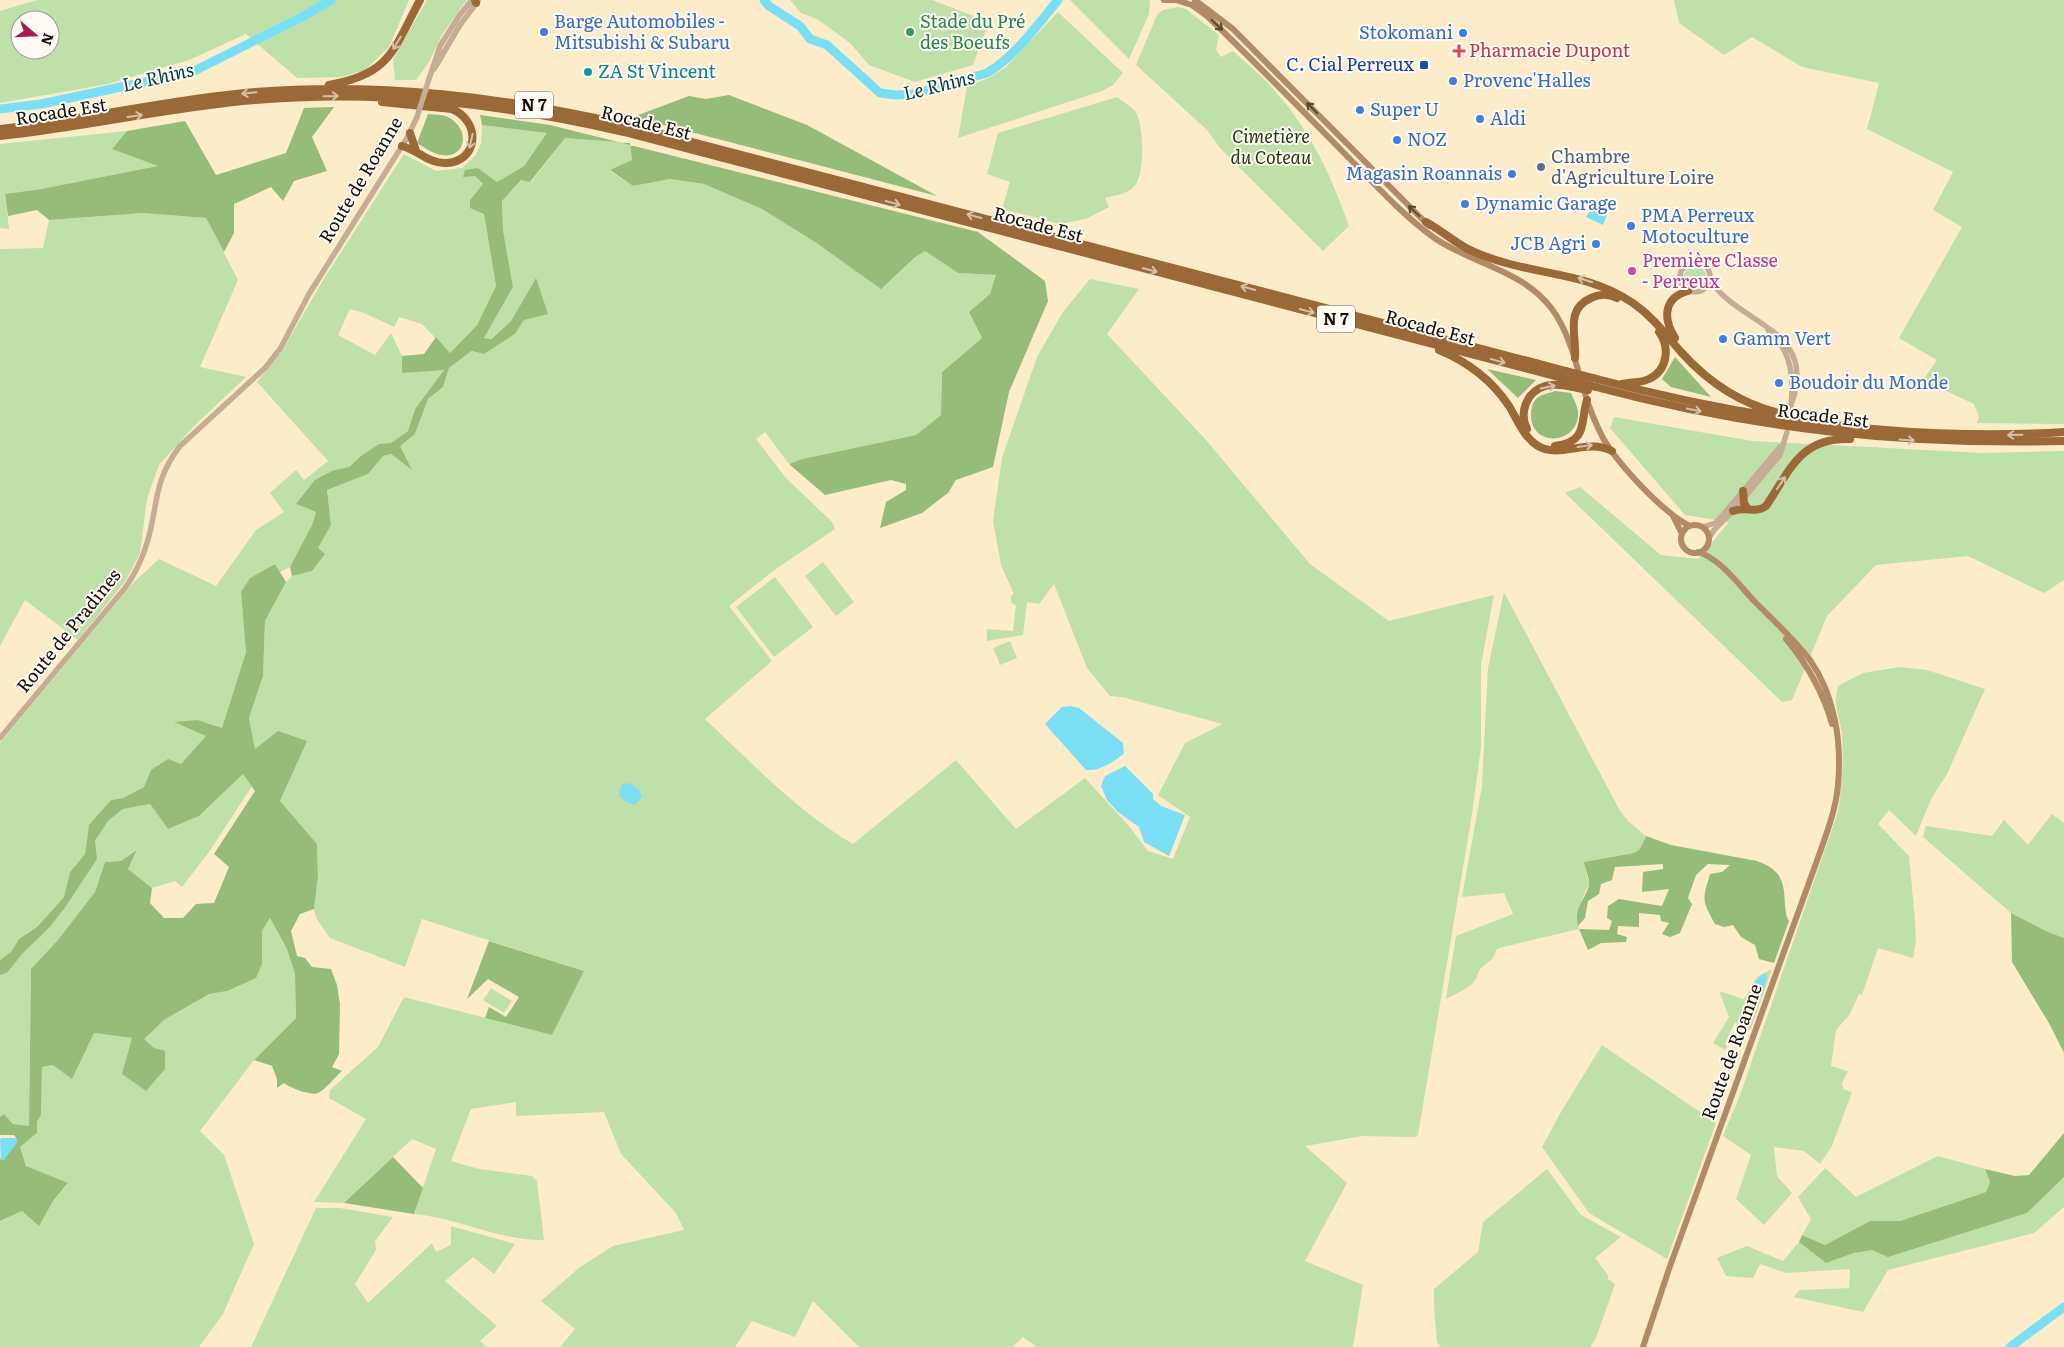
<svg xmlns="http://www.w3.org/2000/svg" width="2064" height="1347" viewBox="0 0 2064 1347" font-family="Literata,serif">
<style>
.green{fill:#c0e0aa;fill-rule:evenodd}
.forest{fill:#95bc7a}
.water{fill:#7adff4}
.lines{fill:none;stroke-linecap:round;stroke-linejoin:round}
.river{stroke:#7adff4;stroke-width:9}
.tertiary{stroke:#c6ac94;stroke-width:5.5}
.secondary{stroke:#b18b68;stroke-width:6}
.trunk{stroke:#9b6837;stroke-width:8}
.tertiary-bridge{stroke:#c6ac94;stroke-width:5.5}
.trunk-bridge{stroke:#9b6837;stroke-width:8}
.oneway{stroke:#5b4731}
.oneway2{stroke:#d6c0a8}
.shop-dot{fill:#3f7fe0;stroke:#fefaf4;stroke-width:2}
.leisure-dot{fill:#2e9e5b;stroke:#fefaf4;stroke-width:2}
.health-dot{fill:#e0444e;stroke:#fefaf4;stroke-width:2}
.transit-dot{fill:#1a4fb4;stroke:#fefaf4;stroke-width:2}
.culture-dot{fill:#0f9aa8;stroke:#fefaf4;stroke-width:2}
.service-dot{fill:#5c6f8a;stroke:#fefaf4;stroke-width:2}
.hotel-dot{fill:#d1479c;stroke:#fefaf4;stroke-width:2}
.labels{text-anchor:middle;stroke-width:4;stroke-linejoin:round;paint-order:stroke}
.shield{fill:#fefaf4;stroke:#5a564c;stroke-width:1}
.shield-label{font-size:16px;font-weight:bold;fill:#140f04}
.shop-label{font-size:18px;fill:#366cbe;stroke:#fefaf4;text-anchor:start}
.leisure-label{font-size:18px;fill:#27864d;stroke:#fefaf4;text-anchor:start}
.health-label{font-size:18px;fill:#be3a42;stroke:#fefaf4;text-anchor:start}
.transit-label{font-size:18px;fill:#164399;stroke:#fefaf4;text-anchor:end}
.culture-label{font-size:18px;fill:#0d838f;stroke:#fefaf4;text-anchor:start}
.street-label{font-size:18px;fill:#140f04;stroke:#fefaf4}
.park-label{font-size:18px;font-style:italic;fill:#1f3708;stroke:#fefaf4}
.service-label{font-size:18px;fill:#4e5e75;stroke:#fefaf4;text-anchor:start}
.hotel-label{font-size:18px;fill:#b23c85;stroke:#fefaf4;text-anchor:start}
.water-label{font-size:19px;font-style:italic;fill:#043740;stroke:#fefaf4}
</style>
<rect width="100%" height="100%" fill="#fcecc9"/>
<!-- green -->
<path class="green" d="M37,0H409L389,47L365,70L341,77L297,78L246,34L189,60L108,84L0,103V11ZM20,20H50V50H20Z
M427,0H467L443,33L429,62L416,80H395L393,59Z
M790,0H932L989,22L973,65L915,82L869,65L850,43L817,19L801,13Z
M1070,0H1150L1149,14L1129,59Z
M1674,0H2064V424L1977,423L1979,417L1974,404L1923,380L1937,360L1899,338L1962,227L1933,210L1953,172L1867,129L1879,83L1802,67L1752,37L1724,55L1679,23Z
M1178,7L1186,9L1219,35L1216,50L1221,57L1233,51C1247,64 1263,76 1275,91C1310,130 1332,177 1349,226L1323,251L1220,148L1207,130L1136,65L1157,15L1163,10Z
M1058,12L1123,73L1113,85L1102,91L958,138L967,86L989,78L1006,67Z
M1117,97C1122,101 1131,106 1135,111C1144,124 1145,170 1136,184C1130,194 1116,195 1105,198L1109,207L1086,219L1060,224L1002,209L1010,182L987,174L998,133Z
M482,125L548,133L524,166L497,182L478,168L475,176L483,184L470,200L484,214L496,286L477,325L450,353L422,324L399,317L394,327L364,313L350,309L338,335L375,355L391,333L402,356V373L445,369L415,409L408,431L391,443L379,444L362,455L349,467L334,470L296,504L316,512L312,525L290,567L280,572L275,564L250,578L241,592L246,652L222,728L198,720L176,723L207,736L181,764L151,770L144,787L123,798L111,800L89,826L85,854L70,872L64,897L37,927L19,939L11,952L0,960V743L133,583L159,559L216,586L256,530L284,512L270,493L296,470L304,480L328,461L257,382L282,351L322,282L404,154L436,171L462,168L475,156L481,143Z
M127,131L112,149L159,166L41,189L5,194L9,229L0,228V144Z
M565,138L630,143L632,160L610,171L633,186L670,179L704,184L762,209L818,244L914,258L925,251L958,273L997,275L990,294L969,312L982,338L942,372L941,415L916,435L802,459L789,464L765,432L756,439L786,478L832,522L835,529L773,571L729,606L772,661L705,719C752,763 797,811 853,844L956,760L1016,829L1085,778L1128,825L1148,851L1173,859L1190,817L1158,795L1185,743L1223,724L1122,697L1110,696L1087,668L1054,584L1039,604L1027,602L1023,635L987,641V629L1013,631L1016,606L1011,602V596L1014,594L1001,565L993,521L1002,458L1037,357L1063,312L1090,279L1139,289L1107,334L1206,440L1310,564L1389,621L1494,595L1481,665V747L1472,814L1418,1135L1414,1137L1362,1136L1305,1146L1347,1183L1305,1261L1363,1285L1353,1347H1037L1023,1337L1012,1347H859L813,1301L795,1337L752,1321L735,1347H560L575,1329L541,1301L580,1267L613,1246L684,1230L676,1213L621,1154L604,1112L516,1116V1102L471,1109L451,1161L479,1169L532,1176L537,1181L544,1240C499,1241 459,1218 414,1214L436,1149L412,1139L344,1203L314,1202L366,1119L329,1098L330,1090L378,1047L404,997L552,1035L584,971L422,919L405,967L330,938L316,918L314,909L318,876L317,844L280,801L306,742L255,749L249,718L263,676L265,621L286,582L292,576L312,571L318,548L331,525L327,490L368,474L383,456L391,454L411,469L399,446L415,434L428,399L443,387L449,368L473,351L484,354L515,334L524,320L536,278L511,321L490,339L484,338L513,287L503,230L502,201L521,180L531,182Z
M143,213L206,218L238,280L200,367L246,377L193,427L159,465L147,499L140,553L126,580L78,640L25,600L0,646V249L43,248L49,220Z
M1684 277a11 11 0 1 1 22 0a11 11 0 1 1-22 0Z
M1614,417L1752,441L1982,453L2064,451V580L2044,593L1968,556L1876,565L1827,616L1792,700L1782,702L1565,493L1580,487L1661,555L1698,559L1729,522L1685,515L1610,428Z
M823,562L854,602L836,616L805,576Z
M775,577L813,627L774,657L736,607Z
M1504,592L1619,809L1628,821L1646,836L1640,849L1634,853L1584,862L1589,884C1582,898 1575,913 1579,929L1499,948L1496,950C1494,960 1488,962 1481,968C1478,972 1478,975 1476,979C1471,988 1455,994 1446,999L1456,936L1513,914L1504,893L1462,897L1482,786L1488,668Z
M1010,641L1017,658L1000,665L993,648Z
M1900,667L1927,670L1985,689L1947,774L1931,799L1916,836L1889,810L1878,824L1909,856L1915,920L1916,941L1913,958L1878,948L1862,995L1859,994L1850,1014L1836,1030L1831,1066L1848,1071L1842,1083L1843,1089L1852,1092L1832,1146L1820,1164L1804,1151L1774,1147L1777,1176L1792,1193L1764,1225L1736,1199L1751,1155L1723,1136L1740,1095L1838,812C1842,786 1844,761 1842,735C1840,715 1832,706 1838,686L1863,673Z
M243,774L252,786L209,852L182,887L175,881L152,888L128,869L137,851L121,861L105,862L95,892L57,941L31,969L29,1126L13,1124L4,1114L0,1117V975L7,973L23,953L49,928L95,841L108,821L123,809L150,804L168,829L199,816Z
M2052,814L2064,823V938L2048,932L2011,913L1923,837L1926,826L1992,836L2004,820L2028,845Z
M270,918L287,949L295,974L296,1018L254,1060L200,1131L224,1155L254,1244L223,1314L199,1347H0V1221L22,1211L39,1225L53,1201L68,1184L26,1166L20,1147L37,1133V1122L41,1115L42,1067L53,1065L94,1033L132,1038L154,1048L143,1039L164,1020L209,994L227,991L262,964V931Z
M1772,969L1750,1031L1735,1022L1725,1044L1727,1046L1725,1050L1713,1043L1729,1017L1719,991L1744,999L1757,977Z
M491,988L512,1001L504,1013L483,1000Z
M1602,1045L1716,1123L1667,1259L1589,1213L1542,1147L1561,1112Z
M1938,1156L1985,1169L1990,1182L1986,1192L1900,1221H1870L1825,1245L1802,1235L1811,1219L1798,1197L1825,1168L1856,1197Z
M1547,1169L1581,1215L1621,1237L1595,1258L1608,1275V1279L1615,1284L1596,1338L1590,1347H1441L1437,1342L1434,1306V1289L1478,1252L1483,1222Z
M2064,1177V1207L2034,1233L1888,1270L1863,1312L1794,1297L1799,1290L1849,1288L1850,1269L1786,1273L1760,1264L1753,1278L1726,1276L1717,1258L1747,1246L1783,1261L1799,1242L1826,1263L1854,1253L2027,1213Z
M316,1208H340L393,1217L375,1241L376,1250L355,1284L368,1303L432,1243L436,1252L451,1245V1226L515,1244L494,1274L473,1257L445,1281L497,1326L480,1341L487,1347H251Z"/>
<!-- forest -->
<path class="forest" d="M729,95L807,125L937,196L633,117L689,96L706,99Z
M334,107L312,137L327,171L294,181L283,201L271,187L234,204V233L224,252L206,218L143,213L49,220L37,210L8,216L5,194L41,189L158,166L112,149L127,131L185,121L216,175L286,153L304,108Z
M428,114C434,115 442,114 448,117C472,130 465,159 442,155C433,154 425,148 417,143Z
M480,115L550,125L978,232L1045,281L1048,301L1009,392L993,467L956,480L948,493L922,513L880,528L886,502L906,490V484L891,480L825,495L789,464L802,459L916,435L941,415L942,372L982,338L969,312L990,294L996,275L958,273L925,251L914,258L881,289L818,244L762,209L704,184L670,179L633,186L610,170L632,160L630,143L565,138L530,182L521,180L502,201L503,230L513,287L484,338L491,339L511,321L536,278L548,314L524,320L515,334L484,354L472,351L449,368L443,387L428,399L415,434L400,446L412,470L391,454L383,456L368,474L327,490L331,525L318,548L325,554L312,571L292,576L290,567L312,525L316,512L296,504L315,480L334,470L349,467L362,455L379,444L391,443L408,431L415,409L444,370L402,373V356L424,354L436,337L450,353L477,325L496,286L484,214L470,208V200L483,184L475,176L463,177L465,170L478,168L497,182L524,166L547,133L482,125Z
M1675,357L1711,397L1671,387L1662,379Z
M1487,369L1536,380L1518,398Z
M1555,391L1571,393C1573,398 1577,405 1578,411C1581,444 1532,449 1531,416C1531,410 1532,402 1537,398C1542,394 1550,393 1555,391Z
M275,564L286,582L265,621L263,676L249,718L255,749L278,731L307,741L280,801L317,844L318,876L314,909L300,914L291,931L297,956L305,958L312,967L331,969L337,985L340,1004L339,1054L332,1067L342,1071C335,1077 326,1089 318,1093C310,1096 291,1088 284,1083L277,1088V1079L272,1066L254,1060L296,1018L295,974L287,949L270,918L262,931V964L256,978L227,991L209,994L164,1020L144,1039L154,1048L165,1051V1069L146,1091L122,1074L132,1038L94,1033L72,1079L53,1065L42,1067L41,1115L37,1122V1133L20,1147L26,1166L68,1183L53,1201L39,1226L22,1211L0,1221V1157L1,1160L17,1139L14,1135H0V1117L4,1114L13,1124L29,1126L31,969L57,941L95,892L105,862L121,861L137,850L128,869L152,888L150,903L164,918H183L196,904L214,903L229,867L214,854L255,791L243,774L199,816L168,829L150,804L123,809L108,821L95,841L97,859L66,906L49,928L23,953L7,973L0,975V960L11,952L19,939L37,927L64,897L70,872L85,854L89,825L111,800L123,798L144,787L151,770L168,759L181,764L206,736L174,722L198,720L222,728L246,652L241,592L250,578Z
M1646,836L1671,845L1757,861C1782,870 1784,881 1785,906C1786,912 1786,917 1789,921L1774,963L1759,959L1755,945L1741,937L1733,925L1724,927L1715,924C1702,900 1702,901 1710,874L1722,872L1730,865L1708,864L1696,875L1688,898L1692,904L1680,933L1670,937L1662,934L1669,923L1661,921L1660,915L1639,913V927L1618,926L1617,934L1627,937L1626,942L1601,943L1588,950L1579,929L1609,930L1612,921L1607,918L1608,906L1619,899L1662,906L1669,889L1642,892L1643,872L1663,869V864L1615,867L1612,880L1601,884L1599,894L1588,901L1585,918L1578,926C1573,905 1589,896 1589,883C1589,876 1585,869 1584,862L1634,853L1640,849Z
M2011,913L2048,932L2064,938V1053L2050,1025L2012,962Z
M489,941L584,971L552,1035L485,1018L489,1007L506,1017L519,997L488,979L467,999Z
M2064,1133V1177L2027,1213L1888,1257L1872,1250L1854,1253L1826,1263L1799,1242L1802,1235L1825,1245L1870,1221H1900L1986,1192L1990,1182L1985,1169L2015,1176L2029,1175Z
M393,1157L423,1188L414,1214L344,1203Z"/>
<!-- water -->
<path class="water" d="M1598,199L1612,202L1603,225L1586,217Z
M1071,706L1079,708L1123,743L1124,754C1112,762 1101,771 1086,770L1045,724L1062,707Z
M1125,766L1153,794V799L1161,806L1185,815L1169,856L1144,842L1139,827L1118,812L1107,800L1101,786L1105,776Z
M626,783C634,785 640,789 642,796L635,805L625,801L619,796L622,784Z
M1764,973L1767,977L1761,997L1755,1006L1748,1004L1746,999L1753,985Z
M2,1138H17V1143L4,1160H1L0,1139Z"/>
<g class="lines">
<!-- river -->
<path class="river" d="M764,0L769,6L800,26L810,39L827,45L880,93L896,95L914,94L987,73C1016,56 1037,25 1058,0
M0,109L41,104L192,72L302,17L331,0
M2010,1347L2064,1307"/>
<!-- tertiary -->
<path class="tertiary" d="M434,69L460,25L478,1
M429,79L440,46L459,16L472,0
M1680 277a15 15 0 1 1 30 0a15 15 0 1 1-30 0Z
M1710,279C1736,325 1818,327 1792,402
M1767,328C1772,336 1779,342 1784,350C1794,369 1793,393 1790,413
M1703,527L1715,523L1721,517L1780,447
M1709,538L1714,530L1733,511L1780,455L1787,432
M0,738L125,588C135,574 142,560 147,543C159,504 152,483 180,446L265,368L280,349L309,294L407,138L417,117"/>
<!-- secondary -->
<path class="secondary" d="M1164,0H1177
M1176,0L1192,5L1207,16C1253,60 1298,106 1343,152C1372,181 1400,213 1433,237C1471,264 1522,269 1552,309C1571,335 1577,369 1587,400C1591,413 1597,426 1603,438C1618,464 1663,513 1690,526
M1195,0L1233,29L1429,226
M1673,516L1682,534
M1681 539a14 14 0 1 1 28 0a14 14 0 1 1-28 0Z
M1786,639C1807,664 1823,692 1832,724
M1643,1347L1669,1269L1819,855C1827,832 1836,809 1838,785C1842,742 1835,696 1810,660C1794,639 1774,621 1755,602C1739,585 1721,559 1698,552"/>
<!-- trunk -->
<path class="trunk" d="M475,0L476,3
M329,85C391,74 393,50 420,0
M382,102L452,109C482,122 478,162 446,163C430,164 417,150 402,146
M0,129C85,120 169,99 255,92C381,82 504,97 627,125L1566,371
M410,133L416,151
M0,136C85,127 170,107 255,100C380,89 502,104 624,132L1570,380
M1426,222C1437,228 1447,236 1458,243C1469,251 1483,256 1496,260C1545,276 1588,273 1633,303C1653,317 1665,334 1681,352C1709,383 1742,405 1783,414
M1675,338C1663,319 1663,298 1688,291
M1439,350C1468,362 1491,379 1509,406C1517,419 1524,438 1538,446C1561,459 1586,438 1612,451
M1575,358C1577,336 1564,310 1591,298C1599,294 1609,294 1617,298
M1593,378C1747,419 1904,442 2064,432
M1622,384C1631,382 1641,383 1649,379C1668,370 1670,347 1659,332
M1596,387C1753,429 1902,445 2064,441
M1527,429C1519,413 1526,392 1545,386C1554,383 1564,385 1573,387
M1555,446C1589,442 1580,421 1587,400
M1743,491L1744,503L1747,508
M1733,511C1747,506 1755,514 1766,506C1790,471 1800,437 1850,439"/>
<!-- tertiary-bridge -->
<path class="tertiary-bridge" d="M417,117L429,79"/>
<!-- trunk-bridge -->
<path class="trunk-bridge" d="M1566,371L1593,378
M1570,380L1596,387
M1573,387L1588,390"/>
</g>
<!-- one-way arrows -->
<defs><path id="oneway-shaft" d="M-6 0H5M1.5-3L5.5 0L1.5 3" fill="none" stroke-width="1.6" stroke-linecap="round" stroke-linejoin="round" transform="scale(1.25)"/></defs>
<g class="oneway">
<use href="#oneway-shaft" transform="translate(1217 25) rotate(43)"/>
<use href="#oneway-shaft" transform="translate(1312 108) rotate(-135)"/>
<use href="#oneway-shaft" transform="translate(1414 211) rotate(-137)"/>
</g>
<g class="oneway2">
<use href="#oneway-shaft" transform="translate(397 43) rotate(121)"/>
<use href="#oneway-shaft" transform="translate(249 93) rotate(174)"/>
<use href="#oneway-shaft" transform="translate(331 96) rotate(-1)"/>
<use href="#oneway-shaft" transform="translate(135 116) rotate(-8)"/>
<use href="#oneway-shaft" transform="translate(471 141) rotate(103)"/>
<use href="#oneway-shaft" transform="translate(893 203) rotate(15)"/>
<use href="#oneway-shaft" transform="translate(974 216) rotate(-165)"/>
<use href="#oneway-shaft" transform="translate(1150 270) rotate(15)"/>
<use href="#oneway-shaft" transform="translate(1585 280) rotate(-162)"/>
<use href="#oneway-shaft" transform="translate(1248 288) rotate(-165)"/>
<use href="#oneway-shaft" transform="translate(1307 311) rotate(15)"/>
<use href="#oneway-shaft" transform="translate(1498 361) rotate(15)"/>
<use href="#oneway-shaft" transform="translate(1548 387) rotate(-12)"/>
<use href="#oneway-shaft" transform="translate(1694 410) rotate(12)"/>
<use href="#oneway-shaft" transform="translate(2015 435) rotate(179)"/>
<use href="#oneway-shaft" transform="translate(1907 440) rotate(4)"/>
<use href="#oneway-shaft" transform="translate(1585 446) rotate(-8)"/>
<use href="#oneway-shaft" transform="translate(1781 483) rotate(-56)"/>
</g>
<!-- markers -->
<g class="shop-dot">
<circle cx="544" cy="32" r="5"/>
<circle cx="1463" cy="33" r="5"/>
<circle cx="1453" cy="81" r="5"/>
<circle cx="1360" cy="110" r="5"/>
<circle cx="1480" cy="119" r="5"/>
<circle cx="1397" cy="140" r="5"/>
<circle cx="1512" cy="174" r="5"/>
<circle cx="1465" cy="204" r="5"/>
<circle cx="1631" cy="226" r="5"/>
<circle cx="1596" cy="244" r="5"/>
<circle cx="1723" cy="339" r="5"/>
<circle cx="1779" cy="383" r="5"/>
</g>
<circle class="leisure-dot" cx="910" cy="32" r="5"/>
<path class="health-dot" d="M1456.5 43.5h5v5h5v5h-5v5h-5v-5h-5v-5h5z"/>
<rect class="transit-dot" x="1419" y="60" width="10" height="10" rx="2.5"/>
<circle class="culture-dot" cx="588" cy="72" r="5"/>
<circle class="service-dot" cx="1541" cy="167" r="5"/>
<circle class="hotel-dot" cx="1632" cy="271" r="5"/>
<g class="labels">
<!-- shield labels -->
<g class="shield">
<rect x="515" y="91.5" width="38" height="27" rx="4"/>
<rect x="1317" y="305.5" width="38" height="27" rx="4"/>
</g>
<g class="shield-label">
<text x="534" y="111">N 7</text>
<text x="1336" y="325">N 7</text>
</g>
<!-- shop labels -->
<g class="shop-label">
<text x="554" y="28">Barge Automobiles -<tspan x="554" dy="21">Mitsubishi &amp; Subaru</tspan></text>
<text x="1453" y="39" text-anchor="end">Stokomani</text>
<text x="1463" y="87">Provenc'Halles</text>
<text x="1370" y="116">Super U</text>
<text x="1490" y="125">Aldi</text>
<text x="1407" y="146">NOZ</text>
<text x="1502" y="180" text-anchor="end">Magasin Roannais</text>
<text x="1475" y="210">Dynamic Garage</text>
<text x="1641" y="222">PMA Perreux<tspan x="1641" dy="21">Motoculture</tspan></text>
<text x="1586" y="250" text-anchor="end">JCB Agri</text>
<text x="1733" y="345">Gamm Vert</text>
<text x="1789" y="389">Boudoir du Monde</text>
</g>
<!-- leisure labels -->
<g class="leisure-label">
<text x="920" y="28">Stade du Pré<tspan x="920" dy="21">des Boeufs</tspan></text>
</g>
<!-- health labels -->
<g class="health-label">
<text x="1469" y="57">Pharmacie Dupont</text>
</g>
<!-- transit labels -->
<g class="transit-label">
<text x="1414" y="71">C. Cial Perreux</text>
</g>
<!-- culture labels -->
<g class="culture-label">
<text x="598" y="78">ZA St Vincent</text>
</g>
<!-- street labels -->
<g class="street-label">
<text transform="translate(61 112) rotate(-9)" y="6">Rocade Est</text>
<text transform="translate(646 123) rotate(14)" y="6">Rocade Est</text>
<text transform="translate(361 180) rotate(-59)" y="6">Route de Roanne</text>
<text transform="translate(1038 225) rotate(15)" y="6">Rocade Est</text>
<text transform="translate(1430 328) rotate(15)" y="6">Rocade Est</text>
<text transform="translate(1823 416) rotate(7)" y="6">Rocade Est</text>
<text transform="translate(69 631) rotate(-51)" y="6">Route de Pradines</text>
<text transform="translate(1732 1052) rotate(-70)" y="6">Route de Roanne</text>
</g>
<!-- park labels -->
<g class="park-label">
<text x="1271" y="143">Cimetière<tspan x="1271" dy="21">du Coteau</tspan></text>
</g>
<!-- service labels -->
<g class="service-label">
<text x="1551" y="163">Chambre<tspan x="1551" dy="21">d'Agriculture Loire</tspan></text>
</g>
<!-- hotel labels -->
<g class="hotel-label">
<text x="1642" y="267">Première Classe<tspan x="1642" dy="21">- Perreux</tspan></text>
</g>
<!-- water labels -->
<g class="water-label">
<text transform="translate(158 77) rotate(-13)" y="7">Le Rhins</text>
<text transform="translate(939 85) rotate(-14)" y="7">Le Rhins</text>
</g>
</g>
<!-- north arrow -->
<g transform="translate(35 35) rotate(109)"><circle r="24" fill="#fefaf4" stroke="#a09c94"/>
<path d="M0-4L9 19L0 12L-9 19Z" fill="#ab194b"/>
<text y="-8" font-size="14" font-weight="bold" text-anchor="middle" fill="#140f04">N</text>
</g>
</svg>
